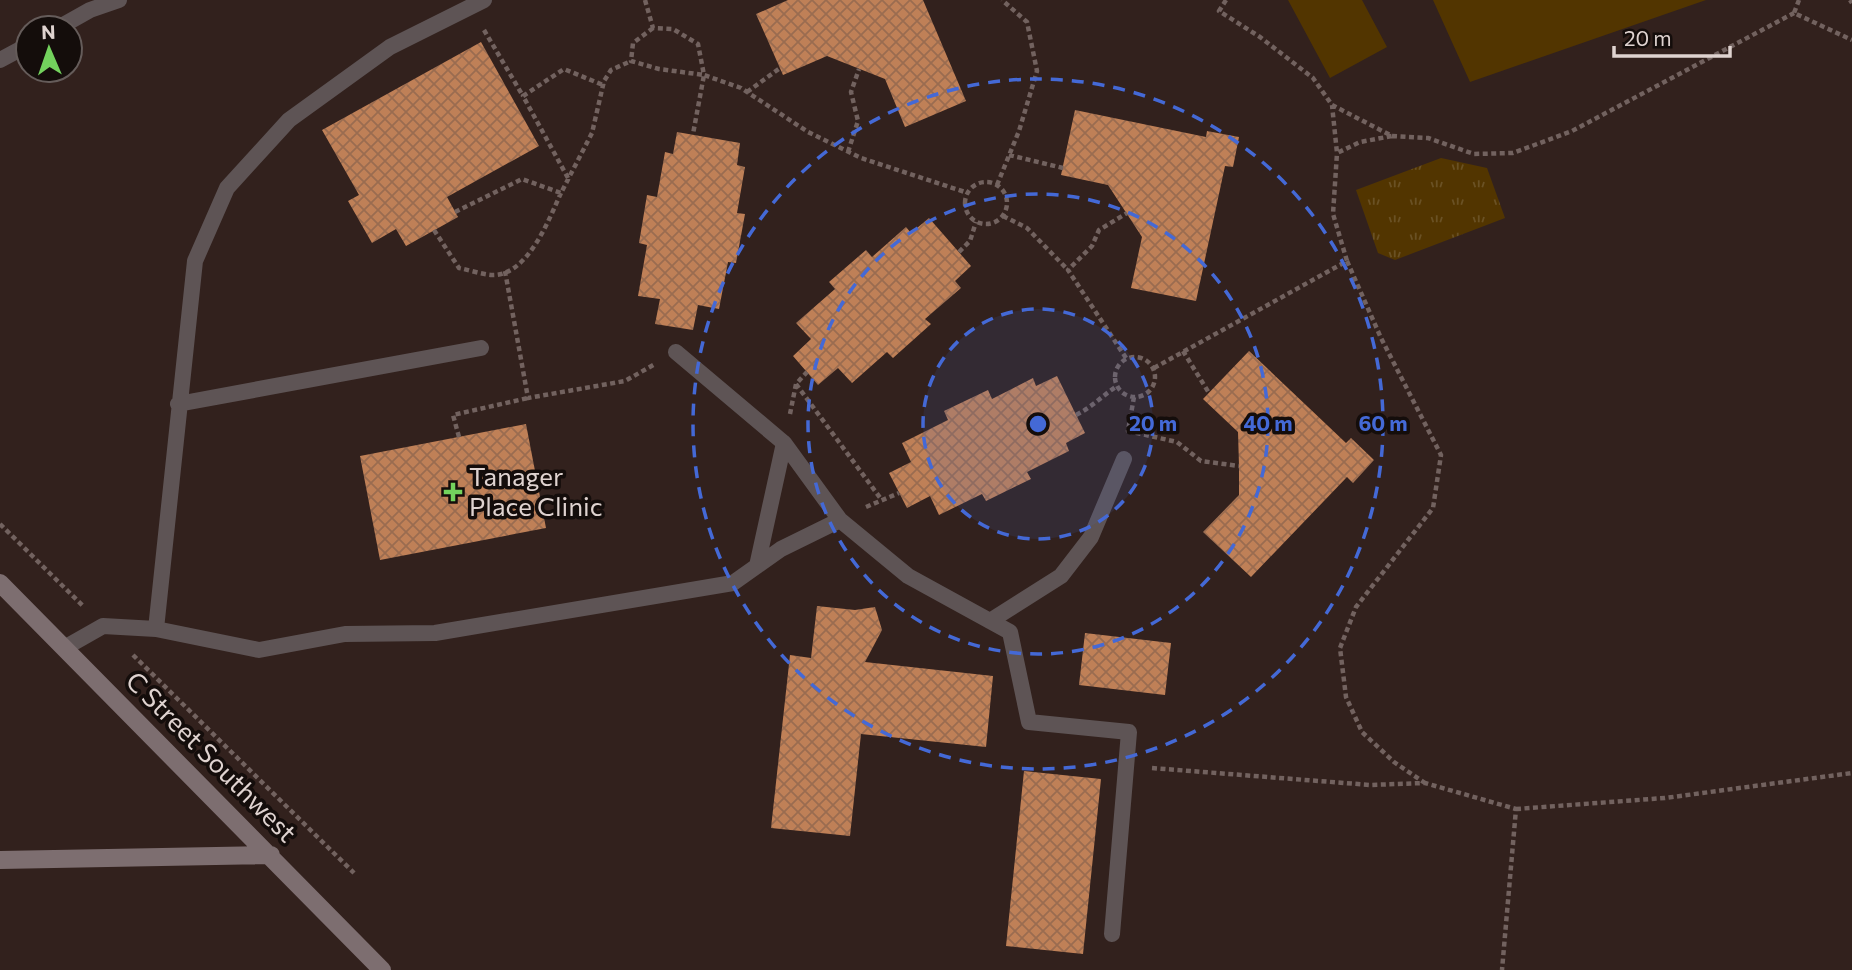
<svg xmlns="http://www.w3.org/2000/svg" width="1852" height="970" viewBox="0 0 1852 970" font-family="Commissioner,sans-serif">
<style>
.grass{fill:url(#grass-tufts)}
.garden{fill:#523500}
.building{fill:url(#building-cross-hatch)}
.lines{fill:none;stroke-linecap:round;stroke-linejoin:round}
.path{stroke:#72625f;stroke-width:4.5;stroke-dasharray:5 3.5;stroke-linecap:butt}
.lane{stroke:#5e5455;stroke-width:16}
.secondary{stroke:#7d6e70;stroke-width:18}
.ring{fill:none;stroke:#4469d6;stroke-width:3.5;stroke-dasharray:12 9}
.poi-dot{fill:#73d25d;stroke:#140d0b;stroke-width:2.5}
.labels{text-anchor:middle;stroke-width:7;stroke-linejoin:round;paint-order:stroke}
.poi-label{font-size:26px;fill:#dfd3d0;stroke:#140d0b;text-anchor:start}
.street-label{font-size:26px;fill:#dfd3d0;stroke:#140d0b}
.centre{fill:#4469d6;stroke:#140d0b;stroke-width:3.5}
.ring-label{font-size:21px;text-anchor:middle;font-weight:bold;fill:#4469d6;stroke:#140d0b;stroke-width:7;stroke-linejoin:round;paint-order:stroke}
</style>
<defs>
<pattern id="grass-tufts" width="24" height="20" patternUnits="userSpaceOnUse" patternTransform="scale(1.75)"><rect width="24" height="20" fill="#523500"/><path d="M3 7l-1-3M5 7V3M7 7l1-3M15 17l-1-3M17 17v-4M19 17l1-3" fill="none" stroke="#6a5124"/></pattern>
<pattern id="building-cross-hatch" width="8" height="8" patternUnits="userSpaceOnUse" patternTransform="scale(1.75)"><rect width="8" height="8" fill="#bf8057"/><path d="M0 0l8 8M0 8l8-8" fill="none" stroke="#9a6c50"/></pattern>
</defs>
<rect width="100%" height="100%" fill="#32211d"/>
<!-- grass -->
<path class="grass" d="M1441,158L1487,168L1505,218L1395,260L1378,253L1356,190Z"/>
<!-- garden -->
<path class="garden" d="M1288,0H1362L1387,47L1330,78Z
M1433,0H1706L1470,82Z"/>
<!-- building -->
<path class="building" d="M788,0H923L966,101L905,127L885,79L827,56L783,75L756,14Z
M481,42L539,146L447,197L458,217L406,246L396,229L372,243L348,201L359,195L322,130Z
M1075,110L1206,137L1207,131L1239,137L1233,167L1225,166L1196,301L1131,288L1142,237L1108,185L1061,175Z
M677,132L740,143L737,165L745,167L737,213L745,214L736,263L728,262L719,309L698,305L693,330L655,324L660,299L638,296L647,245L639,243L647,195L657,197L665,152L673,154Z
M929,218L971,266L955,281L961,288L925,319L931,324L893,358L887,352L852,383L838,368L818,385L793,356L811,339L796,323L835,289L829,282L866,250L872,257L906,227L911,233Z
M1249,351L1346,443L1351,438L1374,460L1353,483L1347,477L1251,577L1203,532L1239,495V466L1238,432L1203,399Z
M1057,376L1085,433L1066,443L1069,451L1027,472L1031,479L986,501L982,494L939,515L930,496L907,508L889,473L911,462L902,443L948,420L944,411L988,390L992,399L1033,378L1036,386Z
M526,424L546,528L380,560L360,456Z
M817,606L855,610L875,607L882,630L865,662L993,676L986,747L861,734L850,836L771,828L790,655L811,658Z
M1085,633L1171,643L1165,695L1079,685Z
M1024,771L1101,779L1083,954L1006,946Z"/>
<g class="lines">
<!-- path -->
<path class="path" d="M645,0L653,28L673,29L698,44L704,75L741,88L808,132L861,158L968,193
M1226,0L1219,11L1260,37L1313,78L1332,105L1392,136L1360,142L1337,153L1332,105
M1799,0L1794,13L1852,40
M1850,0L1852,3
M653,28L633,43L631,61L659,69L704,75L693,134
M484,30L523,96
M747,92L780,68
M1392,136L1428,138L1474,154L1513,153L1572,131L1794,13
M848,152L858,121L851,92L859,69
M1009,155L1063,168
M568,178L523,96L564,69L603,85
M965 203a21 21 0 1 1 42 0a21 21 0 1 1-42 0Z
M997,185L1019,131L1037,71L1027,22L1002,0
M455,212L522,179L561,193L592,133L604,81L611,70L631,61
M1003,216L1027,228L1068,270
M434,230L459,268C469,270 481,274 492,275C528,276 549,219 561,193
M959,252L970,241L976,222
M1347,261L1381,338L1441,455L1433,508L1356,607L1340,648L1346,697L1362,732L1394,762L1425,783
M505,271L528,398L625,381L655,364
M1183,351L1209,393
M1115 377a20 20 0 1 1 40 0a20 20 0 1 1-40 0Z
M1126,358L1068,270L1092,246L1099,230L1127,213
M1154,368L1347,261L1333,214L1337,153
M796,384L881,499
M1134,397L1128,431L1177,442L1201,461L1239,466
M790,414L796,384L807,372
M1076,415C1092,407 1102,396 1117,386
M459,437L453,415L528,398
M866,507L899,493
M0,524L84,607
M133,655L354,873
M1152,768L1370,785L1425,783L1516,809L1502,970
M1516,809L1665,798L1852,773"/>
<!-- lane -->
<path class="lane" d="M58,28L90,10L119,0
M0,60L28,45
M676,352L784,443L757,566
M178,404L481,348
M784,443L840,520
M990,621L1061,576L1091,537L1124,459
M156,629L259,650L345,634L435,633L733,583L781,549L840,520L908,576L1010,632L1029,722L1129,732L1112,934
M66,647L103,626L156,629L195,261L227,188L289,120L390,47L484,0"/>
<!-- secondary -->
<path class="secondary" d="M0,583L382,970
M0,860L271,855"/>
</g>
<!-- distance rings -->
<circle cx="1038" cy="424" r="115" fill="#4469d6" fill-opacity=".12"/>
<g class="ring">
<circle cx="1038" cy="424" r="115"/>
<circle cx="1038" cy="424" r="230"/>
<circle cx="1038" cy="424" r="345"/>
</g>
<!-- markers -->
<path class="poi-dot" d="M449.5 481.5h7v7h7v7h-7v7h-7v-7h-7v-7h7z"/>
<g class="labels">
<!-- poi labels -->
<g class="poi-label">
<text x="469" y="486">Tanager<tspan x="469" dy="30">Place Clinic</tspan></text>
</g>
<!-- street labels -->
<g class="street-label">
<text transform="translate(211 757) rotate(45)" y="9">C Street Southwest</text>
</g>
</g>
<circle cx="1038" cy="424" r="10" class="centre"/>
<g class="ring-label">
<text x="1153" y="431">20 m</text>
<text x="1268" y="431">40 m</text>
<text x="1383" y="431">60 m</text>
</g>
<!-- north arrow -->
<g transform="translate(49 49) rotate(358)"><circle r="33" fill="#140d0b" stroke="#655c5a" stroke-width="2"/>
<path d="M0-5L12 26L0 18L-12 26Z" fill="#73d25d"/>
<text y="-10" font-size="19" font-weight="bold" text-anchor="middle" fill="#dfd3d0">N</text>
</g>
<!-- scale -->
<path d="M1614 46v10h116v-10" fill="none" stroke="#dfd3d0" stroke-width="3.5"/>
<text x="1624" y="46" font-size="21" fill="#dfd3d0" stroke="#140d0b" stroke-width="5" paint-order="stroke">20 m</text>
</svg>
